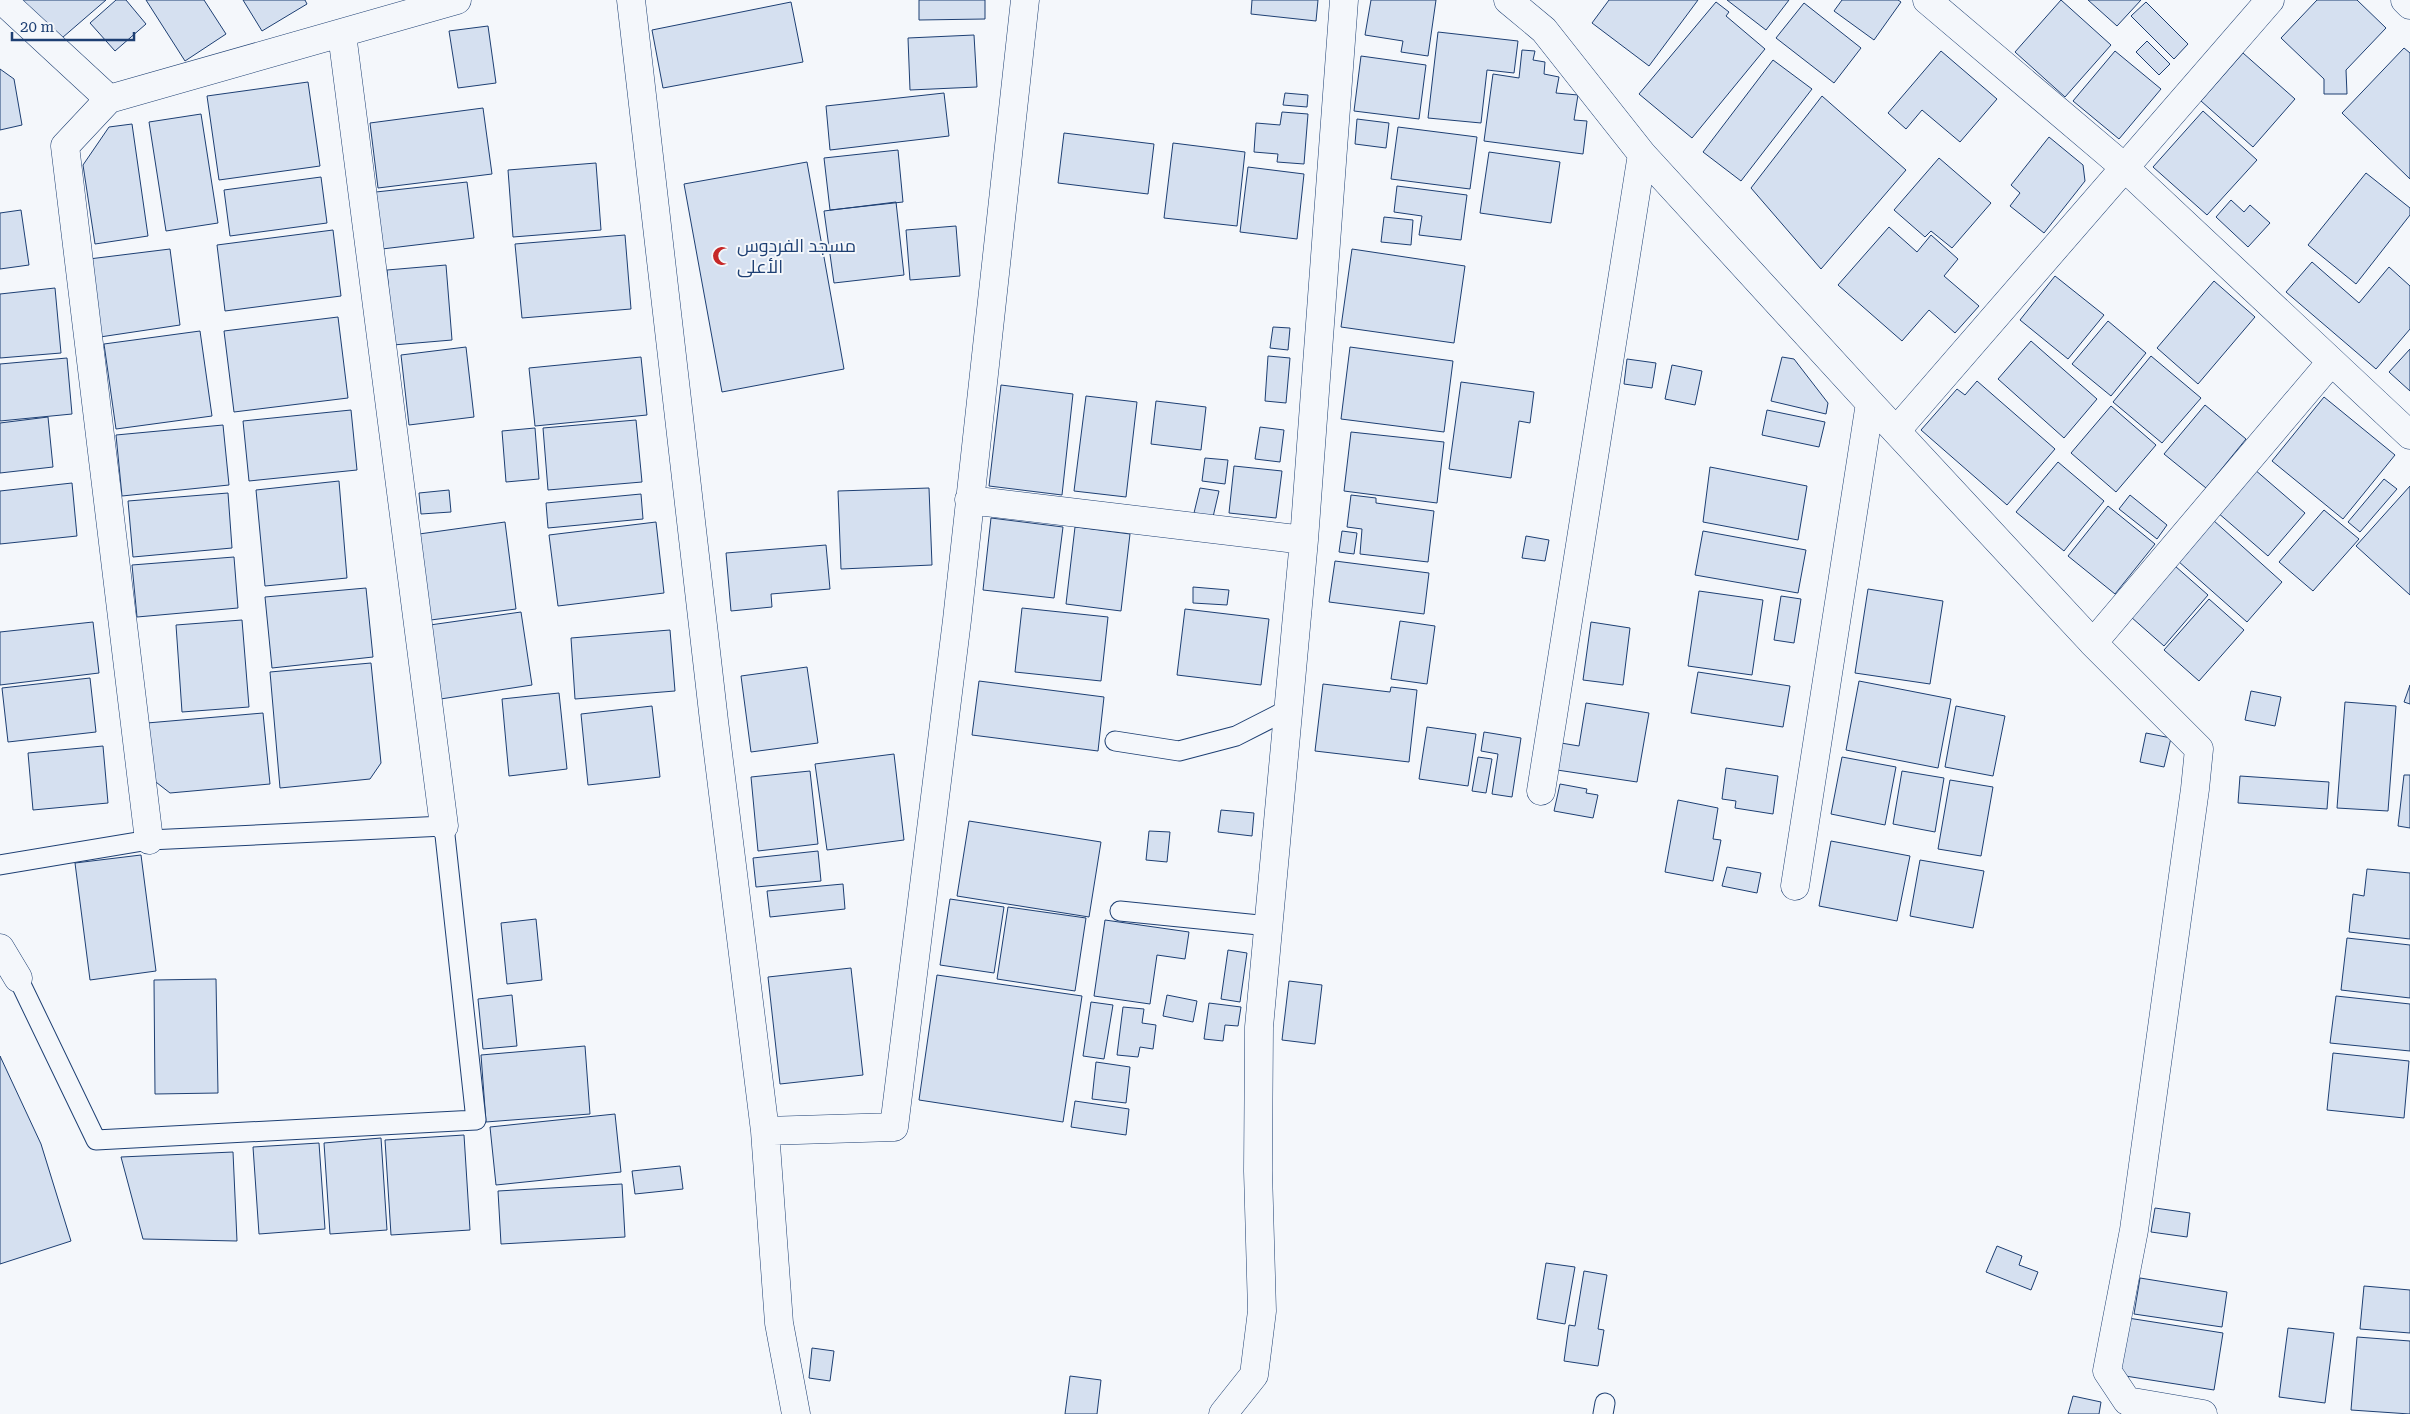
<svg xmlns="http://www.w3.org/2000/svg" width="2410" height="1414" viewBox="0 0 2410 1414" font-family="'Roboto Serif',Cairo,serif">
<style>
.building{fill:#d5e0f0;stroke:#1d3f73}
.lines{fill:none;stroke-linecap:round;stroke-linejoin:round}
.lane-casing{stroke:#1d3f73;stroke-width:21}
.street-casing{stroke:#1d3f73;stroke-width:29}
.lane{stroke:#f4f7fb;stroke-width:19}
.street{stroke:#f4f7fb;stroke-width:28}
.labels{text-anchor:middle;stroke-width:4;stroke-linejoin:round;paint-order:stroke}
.poi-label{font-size:18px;fill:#1d3f73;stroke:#f4f7fb;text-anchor:start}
</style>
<rect width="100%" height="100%" fill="#f4f7fb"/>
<!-- building -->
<path class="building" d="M18,0H106L55,44Z
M116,0H126L146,24L115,51L90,23Z
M146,0H204L226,34L185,61Z
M243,0H305L307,4L262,31Z
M919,0H985V19L919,20Z
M1252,0H1318L1316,21L1251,14Z
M1371,0H1436L1428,56L1401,52L1403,41L1365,35Z
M1609,0H1698L1649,66L1592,23Z
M1727,0H1789L1766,30Z
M1842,0H1898L1901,2L1874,40L1834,11Z
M2061,0L2111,45L2065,97L2015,52Z
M2088,0H2141L2117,26Z
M2317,0H2357L2386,28L2346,70L2347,94H2324V79L2281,38Z
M791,2L803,62L663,88L652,30Z
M1716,2L1729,12L1726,16L1765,49L1692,138L1639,94Z
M2146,2L2188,44L2174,59L2131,16Z
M1804,3L1861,48L1834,83L1776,38Z
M488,26L496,83L458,88L449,31Z
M1438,32L1518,41L1514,73L1487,70L1481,123L1428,118Z
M974,35L977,87L910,90L908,38Z
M2147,41L2170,64L2159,75L2136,52Z
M2404,48L2410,53V179L2342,113Z
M1522,50L1535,51L1533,60L1545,62L1544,74L1559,77L1556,93L1578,95L1574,120L1587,121L1583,154L1484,141L1493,74L1519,78Z
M1941,51L1997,99L1960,142L1922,110L1906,129L1888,113Z
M2115,51L2161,89L2119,139L2073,101Z
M2243,53L2295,99L2253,147L2201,101Z
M1361,56L1426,65L1419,119L1354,111Z
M1773,60L1812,89L1741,181L1703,152Z
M0,69L14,79L22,125L0,130Z
M308,82L320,166L219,180L207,96Z
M944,93L949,136L830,150L826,106Z
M1285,93L1308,95L1307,107L1283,105Z
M1822,96L1906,170L1821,269L1751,188Z
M483,108L492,174L378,188L370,123Z
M2203,111L2257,160L2207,215L2153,167Z
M1282,112L1308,114L1304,164L1277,162L1278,154L1254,152L1256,123L1280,125Z
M201,114L218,223L166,231L149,122Z
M1357,119L1389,123L1386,148L1355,144Z
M132,124L148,236L95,244L83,165L109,127Z
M1398,127L1477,137L1470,189L1391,179Z
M1064,133L1154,144L1148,194L1058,183Z
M2049,137L2083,165L2085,181L2044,233L2010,206L2020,193L2011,185Z
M1173,143L1245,152L1237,226L1164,218Z
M898,150L903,202L830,210L824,158Z
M1489,152L1560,162L1551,223L1480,213Z
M1939,158L1991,203L1952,248L1931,231L1925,237L1894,210Z
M807,162L844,369L722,392L684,184Z
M596,163L601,230L513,237L508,170Z
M1248,167L1304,174L1297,239L1240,232Z
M2366,173L2410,208V215L2356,284L2308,245Z
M321,177L327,223L230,236L224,190Z
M467,182L474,238L382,249L376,192Z
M1397,186L1467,195L1461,240L1419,235L1422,216L1394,212Z
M2231,200L2244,212L2250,205L2270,223L2248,247L2216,217Z
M896,202L904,275L834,283L824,211Z
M21,210L29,265L0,269V213Z
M1384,217L1413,220L1411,245L1381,242Z
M956,226L960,276L910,280L906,230Z
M1889,227L1917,252L1931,235L1958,259L1944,276L1979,306L1955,333L1929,310L1902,341L1838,285Z
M333,230L341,296L225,311L217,245Z
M625,235L631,309L522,318L515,244Z
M170,249L180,325L100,337L89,259Z
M1352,249L1465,266L1454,343L1341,327Z
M2312,262L2359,303L2389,267L2410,286V329L2376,369L2286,292Z
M446,265L452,340L393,345L387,270Z
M2055,276L2104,315L2068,359L2020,320Z
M2214,281L2255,317L2198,384L2157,348Z
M55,288L61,353L0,358V294Z
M338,317L348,398L234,412L224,331Z
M2108,321L2146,353L2111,396L2072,364Z
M1273,327L1290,328L1288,350L1270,348Z
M200,331L212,416L116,429L104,344Z
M2031,341L2097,399L2064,438L1998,379Z
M466,347L474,417L409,425L401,355Z
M1350,347L1453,361L1444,432L1341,419Z
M2410,349V391L2389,372Z
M1268,356L1290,358L1286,403L1265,401Z
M2151,356L2201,398L2162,443L2113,402Z
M641,357L647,415L535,426L529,368Z
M1782,357L1794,359L1828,403L1826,414L1771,401Z
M67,358L72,414L0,421V364Z
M1627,359L1656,363L1652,388L1624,384Z
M1672,365L1702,371L1695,405L1665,399Z
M1977,381L2055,449L2007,505L1921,430L1957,389L1965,395Z
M1461,382L1534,392L1530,423L1519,421L1511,478L1449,469Z
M1001,385L1073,394L1062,495L989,486Z
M1086,396L1137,402L1126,497L1074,491Z
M2324,397L2395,455L2343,519L2272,461Z
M1156,401L1206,407L1201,450L1151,444Z
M2205,405L2246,439L2206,488L2164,454Z
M2111,406L2156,445L2116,492L2071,453Z
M351,410L357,470L249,481L243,421Z
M1767,410L1825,422L1819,447L1762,435Z
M48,417L53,467L0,473V423Z
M636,420L642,482L548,490L543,428Z
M223,425L229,485L122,496L116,435Z
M1260,427L1284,430L1280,462L1255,459Z
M535,428L539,479L506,482L502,431Z
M1351,432L1444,442L1437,503L1344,491Z
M1205,458L1228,460L1225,484L1202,481Z
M2058,462L2104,501L2064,551L2016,512Z
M1234,466L1282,471L1276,518L1229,513Z
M1710,467L1807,486L1798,540L1703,522Z
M2254,469L2305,513L2268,556L2217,512Z
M2384,479L2397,489L2360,532L2348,522Z
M339,481L347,578L265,586L256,490Z
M72,483L77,536L0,544V491Z
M2410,486V595L2356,546Z
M929,488L932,565L841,569L838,491Z
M1200,488L1219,491L1213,517L1194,513Z
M449,490L451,512L421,514L419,493Z
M228,493L232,548L133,557L128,501Z
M641,494L643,519L548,528L546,503Z
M1351,495L1376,498V503L1434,511L1428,562L1360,554L1362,529L1347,527Z
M2130,495L2167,525L2157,539L2119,509Z
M2108,506L2155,544L2115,594L2068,556Z
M2324,510L2359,539L2313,591L2279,562Z
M991,518L1063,527L1054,598L983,590Z
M2213,520L2282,582L2247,622L2178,561Z
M505,522L516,609L423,621L412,535Z
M656,522L664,593L558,606L549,535Z
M1075,527L1130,534L1121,611L1066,604Z
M1342,531L1357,533L1354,554L1339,552Z
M1703,531L1806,550L1798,593L1695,575Z
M1526,536L1549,540L1545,561L1522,558Z
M826,545L830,589L771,594L772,607L731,611L726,553Z
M234,557L238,608L137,617L132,565Z
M1335,561L1429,573L1424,614L1329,602Z
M2175,566L2208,595L2164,646L2131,617Z
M1193,587L1229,590L1227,605L1193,603Z
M366,588L373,657L272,668L265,597Z
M1868,589L1943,601L1930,684L1855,673Z
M1699,591L1763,600L1752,675L1688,666Z
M1781,596L1801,599L1794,643L1774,640Z
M2209,599L2244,630L2199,681L2164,650Z
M1022,608L1108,617L1101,681L1015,672Z
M1185,609L1269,619L1261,685L1177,675Z
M521,612L532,685L434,700L423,626Z
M242,620L249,707L182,712L176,625Z
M1400,621L1435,626L1427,684L1391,679Z
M93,622L99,673L0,685V632Z
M1591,622L1630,628L1623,685L1583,680Z
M670,630L675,691L575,699L571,638Z
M371,663L381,763L370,779L280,788L270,672Z
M807,667L818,743L751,752L741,676Z
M1698,672L1790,686L1783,727L1691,713Z
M90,678L96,732L8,742L2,688Z
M979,681L1104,697L1098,751L972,735Z
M1859,681L1951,699L1938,768L1846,750Z
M1323,684L1390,692L1391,687L1417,690L1409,762L1315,751Z
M2410,685V704L2404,702Z
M2251,691L2281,697L2275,726L2245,720Z
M559,693L567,769L509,776L502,699Z
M2345,702L2396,706L2388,811L2337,808Z
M1586,703L1649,713L1637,782L1557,770L1561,743L1579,746Z
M652,706L660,777L588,785L581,714Z
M1956,706L2005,716L1993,776L1945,767Z
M263,713L270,784L170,793L152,779L147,723Z
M1427,727L1476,734L1468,786L1419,779Z
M1484,732L1521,738L1512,797L1492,794L1498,754L1481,751Z
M2146,733L2171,738L2164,767L2140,762Z
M103,746L108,803L33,810L28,753Z
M894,754L904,840L827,850L815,764Z
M1478,757L1492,759L1486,793L1472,791Z
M1842,757L1896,767L1885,825L1831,814Z
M1726,768L1778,776L1773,814L1735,808L1736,801L1722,799Z
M810,771L818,844L758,851L751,777Z
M1902,771L1944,778L1935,832L1893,824Z
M2404,775H2410V828L2398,826Z
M2240,776L2329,782L2327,809L2238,803Z
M1950,780L1993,787L1981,856L1938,849Z
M1560,784L1587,789L1586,793L1598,795L1593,818L1554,811Z
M1678,800L1718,808L1713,839L1721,840L1713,881L1665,872Z
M1221,810L1254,813L1252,836L1218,832Z
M969,821L1101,842L1089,917L957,896Z
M1149,831L1170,832L1167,862L1146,860Z
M1831,841L1910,856L1897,921L1819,906Z
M818,851L821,881L756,887L753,858Z
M141,855L156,971L90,980L75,863Z
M1920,860L1984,871L1973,928L1910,916Z
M1727,867L1761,873L1757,893L1722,886Z
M2367,869L2410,873V939L2349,932L2353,894L2364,896Z
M843,884L845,909L770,917L767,891Z
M950,899L1004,907L994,973L940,965Z
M1008,907L1086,918L1075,991L997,979Z
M536,919L542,980L507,984L501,923Z
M1105,920L1189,932L1185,959L1157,955L1150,1004L1094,996Z
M2347,938L2410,945V998L2341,990Z
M1228,950L1247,953L1240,1002L1221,999Z
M851,968L863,1075L780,1084L768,977Z
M937,975L1082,996L1063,1122L919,1100Z
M216,979L218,1093L155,1094L154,980Z
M1289,981L1322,985L1315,1044L1282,1040Z
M512,995L517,1046L483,1049L478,999Z
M1167,995L1197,1001L1193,1022L1163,1016Z
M2336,996L2410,1004V1051L2330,1043Z
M1091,1002L1113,1005L1104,1059L1083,1056Z
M1209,1003L1241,1007L1238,1026L1225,1025L1223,1041L1204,1039Z
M1123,1007L1144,1009L1142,1023L1156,1025L1153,1049L1140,1047L1138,1057L1117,1055Z
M585,1046L590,1114L486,1122L481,1055Z
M2333,1053L2409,1061L2404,1118L2327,1110Z
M0,1056L41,1144L71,1241L0,1264Z
M1096,1062L1130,1067L1126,1103L1092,1099Z
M1075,1101L1129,1109L1126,1135L1071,1127Z
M615,1114L621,1172L496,1185L490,1127Z
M464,1135L470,1230L391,1235L385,1140Z
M381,1138L387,1230L330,1234L324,1143Z
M319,1143L325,1229L259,1234L253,1147Z
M233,1152L237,1241L143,1239L121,1157Z
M680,1166L683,1189L635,1194L632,1171Z
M622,1184L625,1237L501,1244L498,1191Z
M2155,1208L2190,1213L2187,1237L2151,1232Z
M1997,1246L2022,1256L2019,1265L2038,1272L2031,1290L1986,1272Z
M1546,1263L1575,1267L1565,1324L1537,1319Z
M1584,1271L1607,1275L1598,1329L1604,1330L1598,1366L1564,1361L1569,1325L1575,1326Z
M2140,1278L2227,1292L2222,1327L2134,1314Z
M2364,1286L2410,1290V1333L2360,1329Z
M2128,1318L2223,1333L2214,1390L2119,1375Z
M2288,1328L2334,1333L2325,1403L2279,1397Z
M2357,1337L2410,1341V1414L2351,1410Z
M812,1348L834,1351L830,1381L809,1378Z
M1070,1376L1101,1380L1097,1414H1065Z
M2073,1396L2101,1402L2099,1414H2068Z"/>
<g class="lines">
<!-- lane casing -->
<g class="lane-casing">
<path id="lane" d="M1115,741L1179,751L1236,736L1289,709
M0,865L149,840L444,826L476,1120L96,1140L18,978
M1120,911L1269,926
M1603,1414L1605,1403"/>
</g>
<!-- street casing -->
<g class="street-casing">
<path id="street" d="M2,0L109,99
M631,0L714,721L765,1131L894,1127L957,620L1025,0
M1508,0L1544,30L1642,154L1870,403L2093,643L2199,749L2195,789L2134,1230L2107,1371L2127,1401L2203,1414
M1927,0L2124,167L2410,435
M2405,0L2410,5
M342,34L444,826
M1896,431L2270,0
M969,500L1304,540
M2093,643L2331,362
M1541,791L1642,154
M149,840L65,146L109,99L457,0
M1795,886L1870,403
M0,948L18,978
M765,1131L779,1323L796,1414
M1223,1414L1254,1375L1262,1311L1258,1171L1259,1027L1304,540L1344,0"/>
</g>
<!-- lane -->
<use href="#lane" class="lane"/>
<!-- street -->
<use href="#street" class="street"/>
</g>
<!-- icons -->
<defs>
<g id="mosque-bare" transform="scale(1.5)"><path d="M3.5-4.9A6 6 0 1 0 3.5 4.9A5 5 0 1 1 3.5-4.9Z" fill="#c62828" stroke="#f4f7fb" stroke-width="2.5" paint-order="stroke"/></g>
</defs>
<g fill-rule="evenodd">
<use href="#mosque-bare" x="722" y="256"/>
</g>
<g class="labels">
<!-- poi labels -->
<g class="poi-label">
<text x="737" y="252">مسجد الفردوس<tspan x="737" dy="21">الأعلى</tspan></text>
</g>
</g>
<!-- scale -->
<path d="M12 32v8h122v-8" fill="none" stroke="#1d3f73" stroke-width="2.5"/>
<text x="20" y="32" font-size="15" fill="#1d3f73" stroke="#f4f7fb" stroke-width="4" paint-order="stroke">20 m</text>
</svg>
